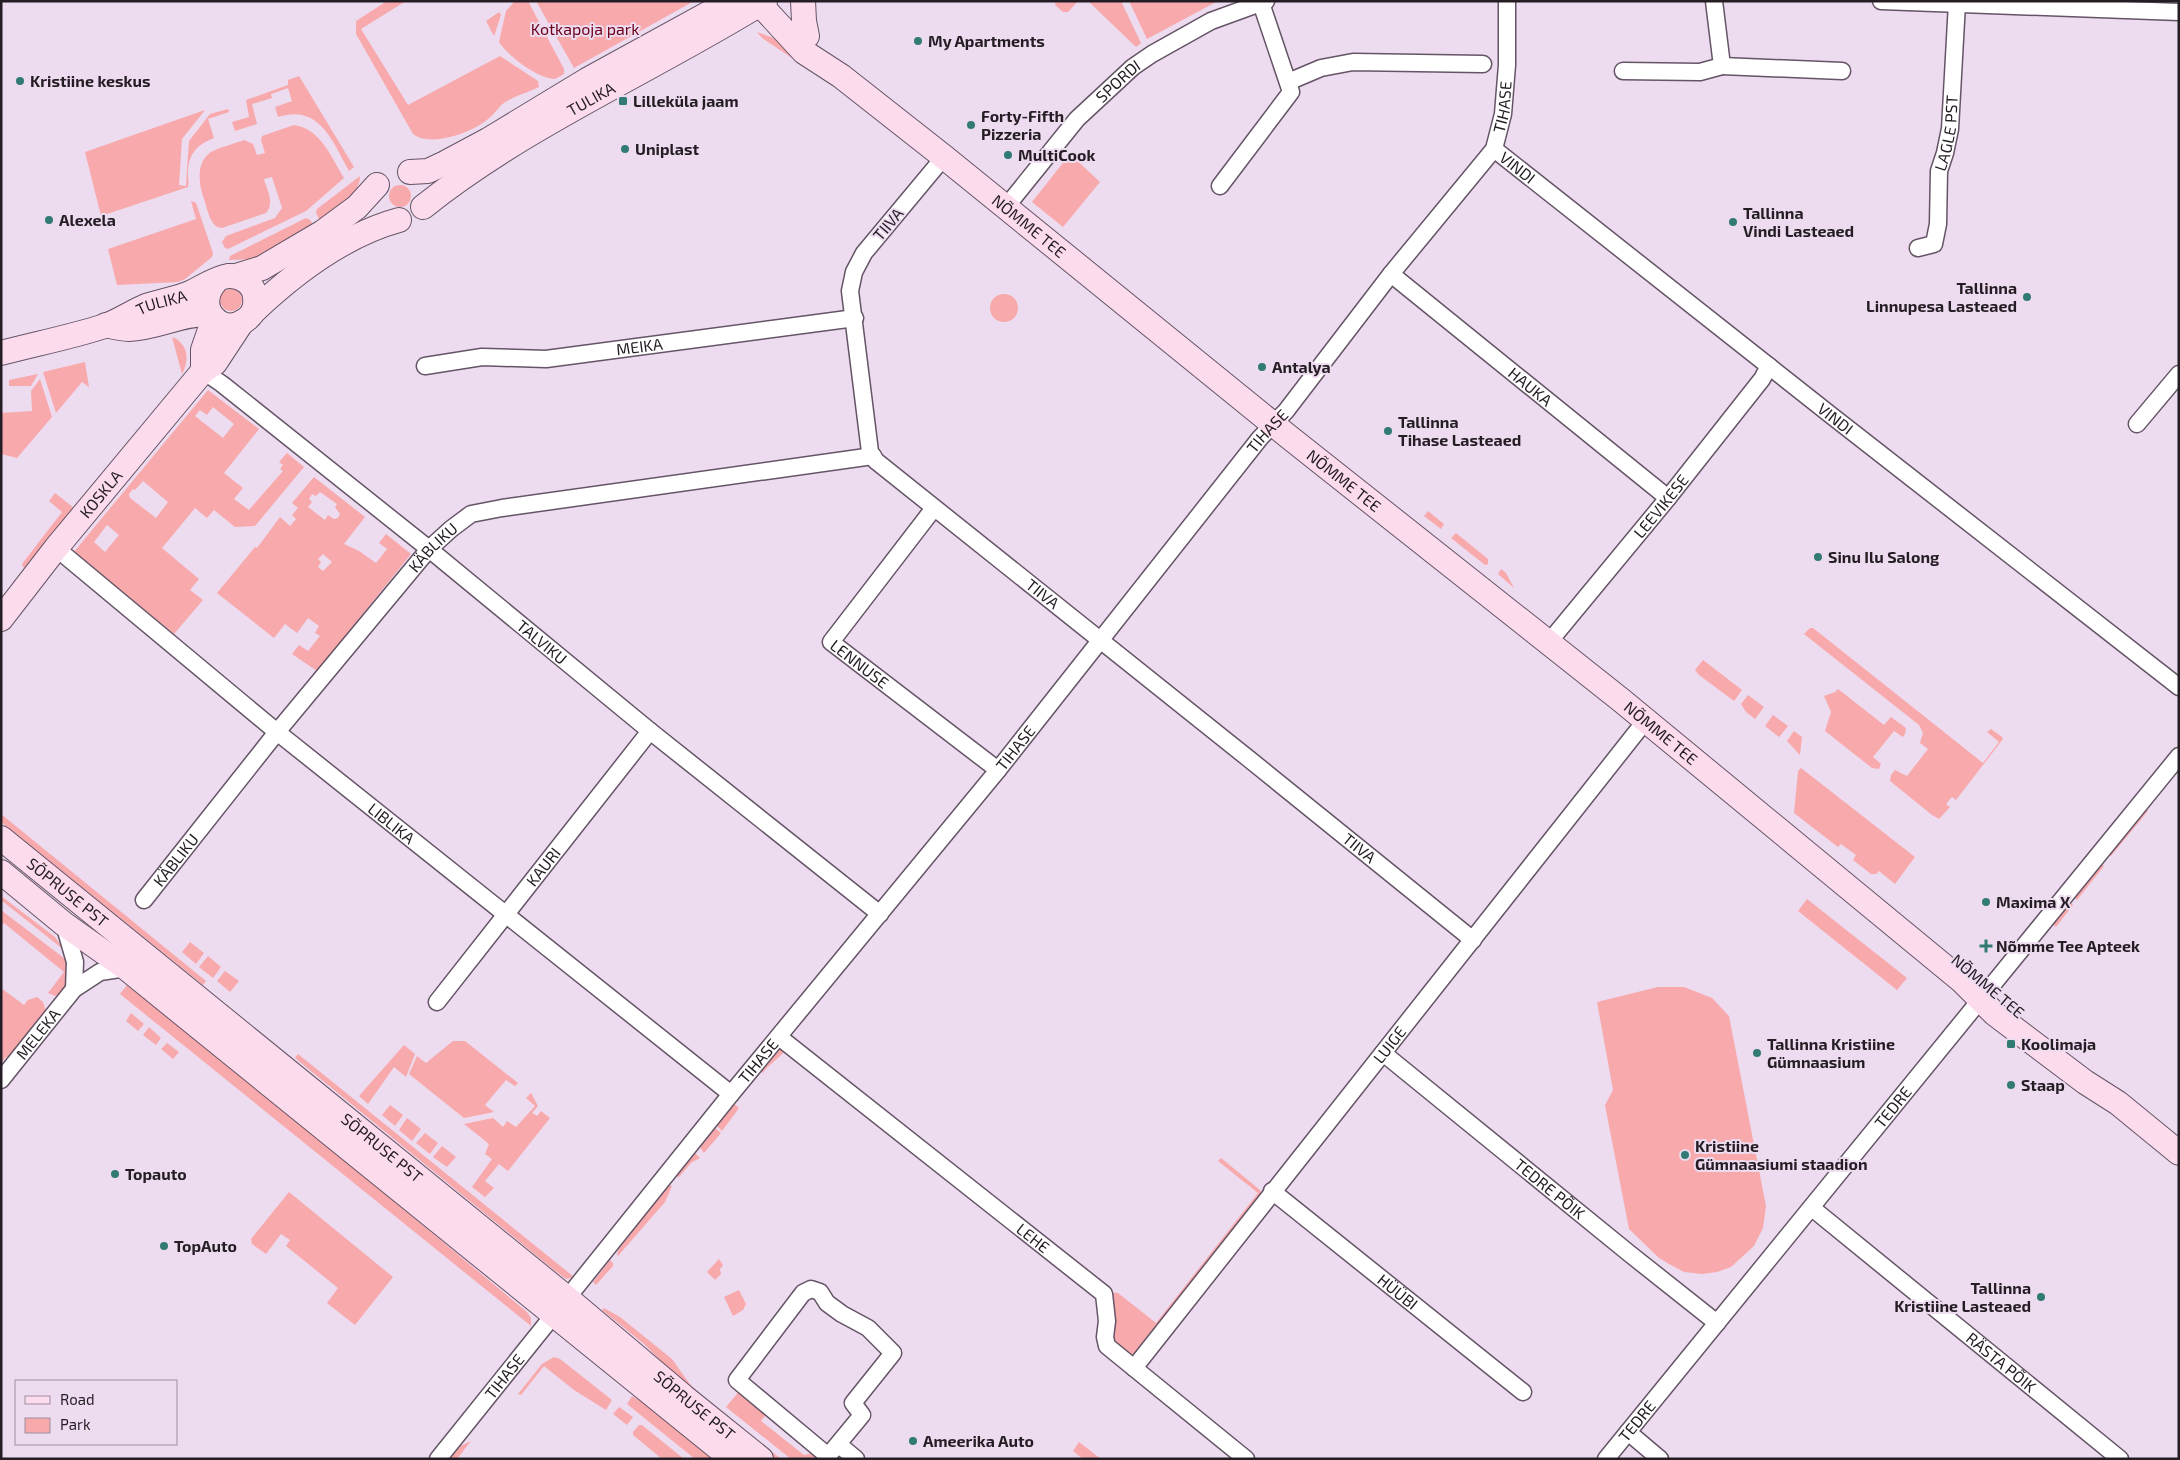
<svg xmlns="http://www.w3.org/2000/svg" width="2180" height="1460" viewBox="0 0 2180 1460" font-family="'Exo 2',sans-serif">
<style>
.green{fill:#f8a9ac;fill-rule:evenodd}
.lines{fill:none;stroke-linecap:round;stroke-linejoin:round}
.street-casing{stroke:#645466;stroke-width:19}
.secondary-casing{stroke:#645466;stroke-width:26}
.street{stroke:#fff;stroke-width:16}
.secondary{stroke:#fcdcec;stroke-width:24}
.poi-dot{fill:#327a74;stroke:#eddbef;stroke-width:2}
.labels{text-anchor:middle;stroke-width:4;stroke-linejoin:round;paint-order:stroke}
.park-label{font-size:16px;fill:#6a001b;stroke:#eddbef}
.poi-label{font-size:16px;font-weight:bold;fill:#241d24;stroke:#eddbef;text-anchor:start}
.street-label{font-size:16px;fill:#241d24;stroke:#eddbef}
</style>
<rect width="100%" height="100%" fill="#eddbef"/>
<!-- green -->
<path class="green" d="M387,1H406L361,29L408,105L500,56L538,81L539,87C529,92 517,95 507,101C499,105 495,114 488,119C473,132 431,148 413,134L356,34V21Z
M515,1H528L564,69V74L555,79C538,79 508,56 499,42L506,11Z
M536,1H694L574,68Z
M1056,1H1078L1068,12H1063L1055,5Z
M1088,1H1121L1141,43L1136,47Z
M1129,1H1218L1147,39Z
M499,12L501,15L494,36L486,21Z
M757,32L779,40L826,78L825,80L762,38Z
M299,76L354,167L349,171C332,141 320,104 278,117L275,107L292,101L288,88L271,94L272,98L252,104L257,124L235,131L232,122L249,117L246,100L288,85V80Z
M228,109L229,112L208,119L214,138C198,144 189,153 188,171C188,177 189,182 188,187L101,216L85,152L205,110L182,139L179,185L186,186L189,141L210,114Z
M294,125C321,129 331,157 344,178L306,211L228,249L225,248L222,242L226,236L275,218L282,208L272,177L264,179C267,191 275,202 266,213L222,228L217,227C209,221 207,208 204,199C199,185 195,163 211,152C220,147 234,144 244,140L253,144L257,155L265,153L261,140L262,136Z
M1070,154L1100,182L1063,227L1032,202Z
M360,176C360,196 335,211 321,223L316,213L317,209Z
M389 196a11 11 0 1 1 22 0a11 11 0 1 1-22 0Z
M191,201L196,203L213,253L212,257L185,279L178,282L117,285L108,249L196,219Z
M306,218L310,220L315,227L258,259L229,260L230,256Z
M220 300a11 11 0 1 1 22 0a11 11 0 1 1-22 0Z
M990 308a14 14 0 1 1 28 0a14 14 0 1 1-28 0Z
M172,337C188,343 190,360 182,374Z
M85,362L89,387L82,382L56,413L43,372Z
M38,374L31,386H9V380Z
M40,379L52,417L17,458L1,454V413L32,411L31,391Z
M208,390L259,429L224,473L243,488L234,499L249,510L283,471L280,469L283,465L279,462L287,453L304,467L255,526L235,527L214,510L207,518L195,508L162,548L199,579L190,590L203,600L174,634L73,553ZM213,407L234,424L223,438L195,416L200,410L207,415ZM143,481L168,502L156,518L130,498L129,494L133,489L135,490ZM107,525L119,535L105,552L94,542Z
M314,477L365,517L344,544L359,551L376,563L387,549L379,543L386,534L411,554L317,671L292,654L299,645L308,651L320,636L315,633L319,626L308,618L297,633L285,624L274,638L217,593L255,547L257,548L280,517L290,526L296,519L292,515L298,508L292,503ZM320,492L337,504L335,507L340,514L338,518L334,519L328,515L325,520L308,507L312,502L309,499L312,494L316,496ZM323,554L332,562L323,571L318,567L321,562L318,559Z
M55,493L74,508L26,568L23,567L22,564L62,512L49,501Z
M1428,511L1444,524L1441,529L1424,516Z
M1456,533L1488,559V564L1485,565L1451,538Z
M1501,569L1506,573L1514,588L1498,574Z
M1810,628H1813L1983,763L1999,742L1987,732L1991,729L2002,737L2003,739L1956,800L1952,797L1946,804L1950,807L1939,819L1932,815L1890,781L1891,775L1895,770L1907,776L1928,749L1920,743L1923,733L1919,725L1804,634Z
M1703,660L1742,690L1734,701L1699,675L1695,670Z
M1838,689L1884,725L1891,717L1906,728L1905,734L1903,737L1894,731L1873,757L1881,764L1879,769L1872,768L1825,731L1831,712L1824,696L1835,692Z
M1748,695L1764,707L1755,719L1746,712L1741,704Z
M1773,715L1788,726L1779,737L1765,726Z
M1794,731L1802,737L1800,755L1787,741Z
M1801,768L1915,857L1895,884L1879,871L1876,874H1871L1853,860L1856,855L1841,844L1838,847L1794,813L1798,771Z
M2145,808L2148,811L2111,856L2108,854Z
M1,814L206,981L203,985L1,822Z
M2100,863L2104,866L2077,900L2073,896Z
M1,896L55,937L64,950L1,900Z
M1807,899L1907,978L1897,990L1798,911Z
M2069,901L2073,905L2056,927L2051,923Z
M1,910L69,962C69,975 68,990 55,996L48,993L64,972L4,923L1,926Z
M190,942L204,953L196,964L182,952Z
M208,956L221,967L213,978L199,967Z
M225,971L239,981L230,992L217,981Z
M127,985L354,1168L527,1312L531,1318V1326L120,994Z
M1658,987H1684L1712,998L1729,1016L1766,1206L1763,1228L1754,1246L1731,1267L1717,1272L1702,1274L1684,1272L1669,1264L1659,1258L1629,1229L1605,1105L1613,1090L1597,1002Z
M1,988L24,1005L28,1000L37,997L43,1002L46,1011L11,1057H6L1,1063Z
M131,1013L144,1024L138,1031L126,1021Z
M149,1027L161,1038L156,1045L143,1035Z
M453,1041H465L518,1083L515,1086L506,1080L485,1105L494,1112L464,1118L409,1074L417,1056L426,1063Z
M167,1043L179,1052L173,1059L161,1049Z
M404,1045L415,1054L406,1077L394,1067L368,1104L359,1096Z
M783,1048L786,1050C778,1059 769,1064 762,1074C761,1064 774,1050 783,1048Z
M298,1054L574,1277L566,1279L554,1270L295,1058Z
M531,1093L538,1106L532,1113L537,1116L541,1111L550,1118L508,1171L499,1164L485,1181L494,1188L485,1197L472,1187L492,1159L485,1154L489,1144L464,1124L493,1118L503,1127L507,1121L516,1127L535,1106L526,1098Z
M733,1103L739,1108L722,1131L716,1125Z
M390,1105L403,1115L395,1126L382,1115Z
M407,1118L421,1129L412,1141L399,1130Z
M714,1127L721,1133L704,1153L699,1146Z
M425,1133L438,1143L430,1154L416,1143Z
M442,1146L456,1157L447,1167L433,1157Z
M693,1151L700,1158L692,1162L678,1178L677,1174Z
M1221,1158L1260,1190L1262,1194L1134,1359L1113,1344L1108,1292L1118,1293L1156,1323L1258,1193L1218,1161Z
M668,1185L672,1186L665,1202L618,1256L617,1254L619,1248Z
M289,1192L393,1277L355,1325L327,1303L338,1288L286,1246L290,1240L281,1234L266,1254L252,1244L251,1239Z
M719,1259L723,1265L720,1269L721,1274L715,1280L707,1272Z
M610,1260L613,1263V1266L596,1285L593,1282Z
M739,1290L746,1304L743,1310L733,1316L724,1297Z
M604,1308L620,1317L672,1359L689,1383L701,1395L781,1459H772L668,1368L644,1344L602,1310Z
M554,1357L560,1359L612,1400L606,1410L574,1390L544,1366L521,1395L518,1394L542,1364Z
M741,1389L768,1412L761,1421L804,1455L817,1452L825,1459H791L726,1407Z
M632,1396L667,1418L720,1459H695L627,1404Z
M619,1407L633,1417L627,1425L613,1414Z
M639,1425H642L684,1459H662L633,1435V1432Z
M471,1441L457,1459H446L456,1448Z
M1079,1442L1101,1459H1083L1073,1451Z"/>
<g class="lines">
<!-- street casing -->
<g class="street-casing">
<g id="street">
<path d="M1881,1L2179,12"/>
<path d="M1722,66L1842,71"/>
<path d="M1623,71L1700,72L1722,66L1714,1"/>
<path d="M1288,82L1321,68L1353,62L1483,64"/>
<path id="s1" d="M1494,149L1832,416L2179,687"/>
<path id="s2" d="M944,157L864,253L854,272L850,291L870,452L876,461C1076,620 1275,779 1473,940"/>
<path d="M1220,186L1291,92L1261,3"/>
<path id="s3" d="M1006,207L1077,119L1133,67L1152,54L1211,21L1266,1"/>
<path id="s4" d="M1918,248L1934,244L1938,224L1939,171L1945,153L1950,129L1957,3"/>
<path id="s5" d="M1391,274L1668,498"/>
<path id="s6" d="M425,366L482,357L546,359L855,318"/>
<path id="s7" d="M203,371L222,384L429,549L650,731L880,914"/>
<path d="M2137,424L2179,374"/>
<path id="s8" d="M934,508L831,642L998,770"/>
<path id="s9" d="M56,548L277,732L731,1094"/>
<path id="s10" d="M1549,642L1668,498L1762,379L1769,366"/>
<path id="s11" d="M144,900L277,732L429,549L451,529L471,514L502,508L873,456"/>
<path d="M64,924L75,962L74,989"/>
<path id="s12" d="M437,1002L650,731"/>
<path id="s13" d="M779,1037L1104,1294L1107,1321L1105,1337L1107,1346L1246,1459"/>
<path id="s14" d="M1383,1053L1630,1254L1717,1323"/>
<path id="s15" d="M1,1080L74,989L100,972L126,968"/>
<path id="s16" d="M1272,1191L1523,1392"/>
<path id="s17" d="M1812,1208L2120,1459"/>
<path id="s18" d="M1134,1368L1646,720"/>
<path d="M1628,1432L1660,1459"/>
<path d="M838,1444L828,1456L737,1380L803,1293L811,1289L820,1292L827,1303L842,1314L868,1328L893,1353L853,1403L862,1415L838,1444L856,1459"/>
<path id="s19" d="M438,1459L731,1094L998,770L1260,438L1286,411L1391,274L1494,149L1503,114L1507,65V1"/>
<path id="s20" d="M1606,1459L2179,756"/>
</g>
</g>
<!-- secondary casing -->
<g class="secondary-casing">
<g id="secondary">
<path id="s21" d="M757,1L804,52L841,76L944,157L1289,437L1621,700L1962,981L1995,1014L2085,1082L2118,1103L2179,1153"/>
<path d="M803,1L804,21L807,36"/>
<path d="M410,172L428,171L445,163L488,140L587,80L731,1"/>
<path id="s22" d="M423,207C527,124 652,71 765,1"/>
<path d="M236,276L262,268L323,232L357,207L377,185"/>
<path d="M253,312C294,273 344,235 399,220"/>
<path d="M106,325C114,327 122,329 129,329C157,328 182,313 210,314"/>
<path id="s23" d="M1,353C35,344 71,337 105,326C119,321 132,312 146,306C160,301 176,299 190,293C201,288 215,278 228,276C241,275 254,284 255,297C256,305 254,313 248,318C225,340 191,309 216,281"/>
<path d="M203,371V350L214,318"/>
<path id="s24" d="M1,619L56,548L203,371L215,363L242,322"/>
<path id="s25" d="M1,838L567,1298L684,1397L761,1459"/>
<path d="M1,872L64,924L126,968L732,1459"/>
</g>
</g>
<!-- street -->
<use href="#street" class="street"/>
<!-- secondary -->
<use href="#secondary" class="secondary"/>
</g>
<!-- markers -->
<g class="poi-dot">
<circle cx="918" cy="41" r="5"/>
<circle cx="20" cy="81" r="5"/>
<rect x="618" y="96" width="10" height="10" rx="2.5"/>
<circle cx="971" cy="125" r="5"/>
<circle cx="625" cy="149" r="5"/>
<circle cx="1008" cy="155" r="5"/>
<circle cx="49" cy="220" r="5"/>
<circle cx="1733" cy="222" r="5"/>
<circle cx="2027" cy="297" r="5"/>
<circle cx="1262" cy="367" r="5"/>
<circle cx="1388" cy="431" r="5"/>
<circle cx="1818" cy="557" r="5"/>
<circle cx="1986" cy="902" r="5"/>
<path d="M1983.5 938.5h5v5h5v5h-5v5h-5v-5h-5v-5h5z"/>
<rect x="2006" y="1039" width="10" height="10" rx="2.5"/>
<circle cx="1757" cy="1053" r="5"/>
<circle cx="2011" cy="1085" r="5"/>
<circle cx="1685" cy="1155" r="5"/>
<circle cx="115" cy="1174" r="5"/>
<circle cx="164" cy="1246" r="5"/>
<circle cx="2041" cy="1297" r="5"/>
<circle cx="913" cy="1441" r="5"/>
</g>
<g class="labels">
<!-- park labels -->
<g class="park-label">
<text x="585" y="35">Kotkapoja park</text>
</g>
<!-- poi labels -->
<g class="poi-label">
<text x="928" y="47">My Apartments</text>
<text x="30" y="87">Kristiine keskus</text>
<text x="633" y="107">Lilleküla jaam</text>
<text x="981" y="122">Forty-Fifth<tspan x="981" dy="18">Pizzeria</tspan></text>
<text x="635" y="155">Uniplast</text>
<text x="1018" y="161">MultiCook</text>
<text x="1743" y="219">Tallinna<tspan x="1743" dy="18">Vindi Lasteaed</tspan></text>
<text x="59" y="226">Alexela</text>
<text x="2017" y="294" text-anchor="end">Tallinna<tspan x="2017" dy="18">Linnupesa Lasteaed</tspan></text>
<text x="1272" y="373">Antalya</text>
<text x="1398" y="428">Tallinna<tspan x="1398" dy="18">Tihase Lasteaed</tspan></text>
<text x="1828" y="563">Sinu Ilu Salong</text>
<text x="1996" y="908">Maxima X</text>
<text x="1996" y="952">Nõmme Tee Apteek</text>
<text x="1767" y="1050">Tallinna Kristiine<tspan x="1767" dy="18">Gümnaasium</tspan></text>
<text x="2021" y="1050">Koolimaja</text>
<text x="2021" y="1091">Staap</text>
<text x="1695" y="1152">Kristiine<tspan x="1695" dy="18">Gümnaasiumi staadion</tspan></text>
<text x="125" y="1180">Topauto</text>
<text x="174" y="1252">TopAuto</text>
<text x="2031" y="1294" text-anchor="end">Tallinna<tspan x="2031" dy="18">Kristiine Lasteaed</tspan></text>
<text x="923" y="1447">Ameerika Auto</text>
</g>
<!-- street labels -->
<g class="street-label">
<text dy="6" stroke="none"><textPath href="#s3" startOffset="169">SPORDI</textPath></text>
<text dy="6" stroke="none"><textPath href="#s22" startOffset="200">TULIKA</textPath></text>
<text dy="6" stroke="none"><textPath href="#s19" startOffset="1726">TIHASE</textPath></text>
<text dy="6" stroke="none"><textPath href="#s4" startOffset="129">LAGLE PST</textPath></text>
<text dy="6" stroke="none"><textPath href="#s1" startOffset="30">VINDI</textPath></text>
<text transform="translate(888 224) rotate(-50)" y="6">TIIVA</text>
<text dy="6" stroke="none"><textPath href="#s21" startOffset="354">NÕMME TEE</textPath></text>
<text dy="6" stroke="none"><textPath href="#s23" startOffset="169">TULIKA</textPath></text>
<text dy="6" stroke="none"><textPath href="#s6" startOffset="216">MEIKA</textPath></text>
<text dy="6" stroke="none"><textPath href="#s5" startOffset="179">HAUKA</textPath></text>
<text dy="6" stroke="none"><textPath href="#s1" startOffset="435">VINDI</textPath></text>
<text dy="6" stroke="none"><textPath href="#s19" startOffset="1321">TIHASE</textPath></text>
<text dy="6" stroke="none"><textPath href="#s21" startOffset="759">NÕMME TEE</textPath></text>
<text dy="6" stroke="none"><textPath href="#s24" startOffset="160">KOSKLA</textPath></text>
<text dy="6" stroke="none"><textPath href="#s10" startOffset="176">LEEVIKESE</textPath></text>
<text dy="6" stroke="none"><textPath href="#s11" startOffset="456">KÄBLIKU</textPath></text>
<text dy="6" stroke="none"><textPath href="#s2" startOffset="552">TIIVA</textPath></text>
<text dy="6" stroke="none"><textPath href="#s7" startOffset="434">TALVIKU</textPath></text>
<text dy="6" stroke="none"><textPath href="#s8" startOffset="205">LENNUSE</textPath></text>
<text dy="6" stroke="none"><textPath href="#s21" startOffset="1164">NÕMME TEE</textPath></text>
<text dy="6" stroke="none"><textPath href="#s19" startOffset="916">TIHASE</textPath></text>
<text dy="6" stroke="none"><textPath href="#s9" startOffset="434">LIBLIKA</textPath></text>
<text dy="6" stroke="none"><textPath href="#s2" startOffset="958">TIIVA</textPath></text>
<text dy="6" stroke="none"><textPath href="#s11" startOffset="51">KÄBLIKU</textPath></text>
<text dy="6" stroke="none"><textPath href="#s12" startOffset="172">KAURI</textPath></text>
<text dy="6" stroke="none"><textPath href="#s25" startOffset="86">SÕPRUSE PST</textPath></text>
<text transform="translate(1988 986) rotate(40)" y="6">NÕMME TEE</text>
<text dy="6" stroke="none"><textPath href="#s15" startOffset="59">MELEKA</textPath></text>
<text dy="6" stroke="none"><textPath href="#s18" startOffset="412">LUIGE</textPath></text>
<text dy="6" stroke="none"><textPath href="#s19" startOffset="511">TIHASE</textPath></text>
<text dy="6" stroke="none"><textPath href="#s20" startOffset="454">TEDRE</textPath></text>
<text dy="6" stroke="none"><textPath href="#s25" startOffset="491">SÕPRUSE PST</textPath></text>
<text dy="6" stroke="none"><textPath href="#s14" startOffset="215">TEDRE PÕIK</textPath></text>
<text dy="6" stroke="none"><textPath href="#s13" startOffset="324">LEHE</textPath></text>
<text dy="6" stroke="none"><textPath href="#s16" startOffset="161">HÜÜBI</textPath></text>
<text dy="6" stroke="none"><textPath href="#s17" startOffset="244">RÄSTA PÕIK</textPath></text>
<text dy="6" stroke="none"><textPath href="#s19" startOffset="106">TIHASE</textPath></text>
<text dy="6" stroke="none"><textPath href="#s25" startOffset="896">SÕPRUSE PST</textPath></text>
<text dy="6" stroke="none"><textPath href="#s20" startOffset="49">TEDRE</textPath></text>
</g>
</g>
<!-- border -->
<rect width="2180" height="1460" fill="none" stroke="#241d24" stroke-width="5"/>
<!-- legend -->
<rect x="15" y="1380" width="162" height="65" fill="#eddbef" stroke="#9d8f9e"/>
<rect x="25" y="1396" width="25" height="8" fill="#fcdcec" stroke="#9d8f9e"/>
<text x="60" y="1405" font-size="15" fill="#241d24">Road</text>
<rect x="25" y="1418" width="25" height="15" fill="#f8a9ac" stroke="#9d8f9e"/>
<text x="60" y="1430" font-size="15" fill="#241d24">Park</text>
</svg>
